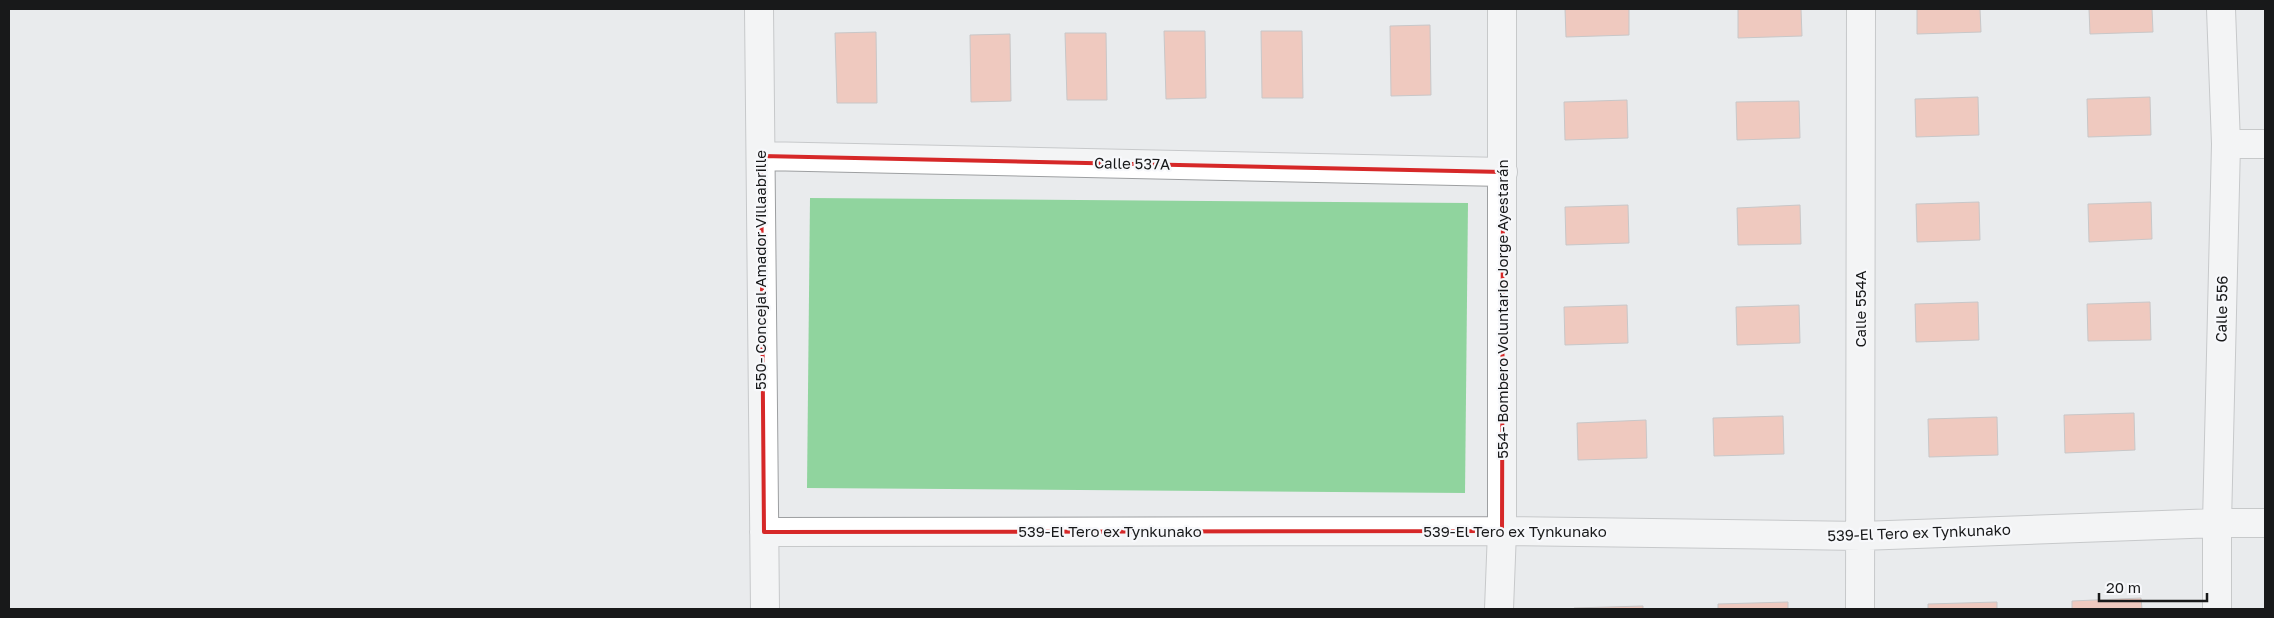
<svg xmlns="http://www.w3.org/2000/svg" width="2274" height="618" viewBox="0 0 2274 618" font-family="'Golos Text',sans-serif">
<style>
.green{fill:#90d49e}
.building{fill:#f79f87;stroke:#9f9c9c}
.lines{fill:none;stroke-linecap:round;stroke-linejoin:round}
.street-casing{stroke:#9d9fa1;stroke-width:30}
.street{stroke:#fff;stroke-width:28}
.marked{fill:none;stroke:#d62828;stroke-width:4;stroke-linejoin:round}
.labels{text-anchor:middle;stroke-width:4.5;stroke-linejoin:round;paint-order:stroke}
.street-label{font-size:15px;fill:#18191a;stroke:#f7f8fb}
</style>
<rect width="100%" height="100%" fill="#e9ebed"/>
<!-- green -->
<path class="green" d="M810,198L1468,203L1465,493L807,488Z"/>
<!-- building -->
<path class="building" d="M1565,9H1629V35L1566,37Z
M1738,9H1801L1802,36L1738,38Z
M1917,9H1980L1981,32L1917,34Z
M2089,9H2152L2153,32L2090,34Z
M1430,25L1431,95L1391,96L1390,26Z
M1164,31H1205L1206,98L1166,99Z
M1261,31H1302L1303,98H1262Z
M876,32L877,103H837L835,33Z
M1065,33H1106L1107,100H1067Z
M1010,34L1011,101L971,102L970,35Z
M1978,97L1979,135L1916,137L1915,99Z
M2150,97L2151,135L2088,137L2087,99Z
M1627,100L1628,138L1565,140L1564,102Z
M1799,101L1800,138L1737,140L1736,102Z
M1979,202L1980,240L1917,242L1916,204Z
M2151,202L2152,239L2089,242L2088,204Z
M1628,205L1629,243L1566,245L1565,207Z
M1800,205L1801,244L1738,245L1737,208Z
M1978,302L1979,340L1916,342L1915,304Z
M2150,302L2151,340L2088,341L2087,304Z
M1627,305L1628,343L1565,345L1564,307Z
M1799,305L1800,343L1737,345L1736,307Z
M2134,413L2135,450L2065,453L2064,415Z
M1783,416L1784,454L1714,456L1713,418Z
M1997,417L1998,455L1929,457L1928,419Z
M1646,420L1647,458L1578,460L1577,423Z
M2141,598L2142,609H2072V601Z
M1788,602V609H1718V604Z
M1997,602V609H1928V604Z
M1643,606V609H1574V608Z"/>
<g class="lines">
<!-- street casing -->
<g class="street-casing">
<path id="street" d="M759,9L765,609
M2226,144H2265
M761,156L1503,172
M764,532L1502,531L1861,536L2217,523H2265
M1499,609L1502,531V9
M1860,609L1861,9
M2217,609V523L2226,144L2221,9"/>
</g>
<!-- street -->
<use href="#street" class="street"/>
</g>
<!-- marked area -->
<path d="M0 0H2274V618H0ZM761,156L1503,172L1502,531L764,532Z" fill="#e9ebed" fill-opacity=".55" fill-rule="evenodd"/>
<path class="marked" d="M761,156L1503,172L1502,531L764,532Z"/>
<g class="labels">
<!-- street labels -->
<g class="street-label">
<text transform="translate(1132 164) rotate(1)" y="5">Calle 537A</text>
<text transform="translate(761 270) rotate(-90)" y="5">550- Concejal Amador Villaabrille</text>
<text transform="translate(1503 309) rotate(-90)" y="5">554- Bombero Voluntario Jorge Ayestarán</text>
<text transform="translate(1861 309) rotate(-90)" y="5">Calle 554A</text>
<text transform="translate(2222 309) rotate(-89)" y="5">Calle 556</text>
<text x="1110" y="537">539-El Tero ex Tynkunako</text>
<text x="1515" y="537">539-El Tero ex Tynkunako</text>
<text transform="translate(1919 533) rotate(-2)" y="5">539-El Tero ex Tynkunako</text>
</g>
</g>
<!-- border -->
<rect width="2274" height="618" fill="none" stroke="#18191a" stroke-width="20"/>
<!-- scale -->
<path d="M2099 593v8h108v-8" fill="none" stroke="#18191a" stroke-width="2.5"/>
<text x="2106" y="593" font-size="15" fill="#18191a" stroke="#f7f8fb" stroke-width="4" paint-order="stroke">20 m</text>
</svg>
